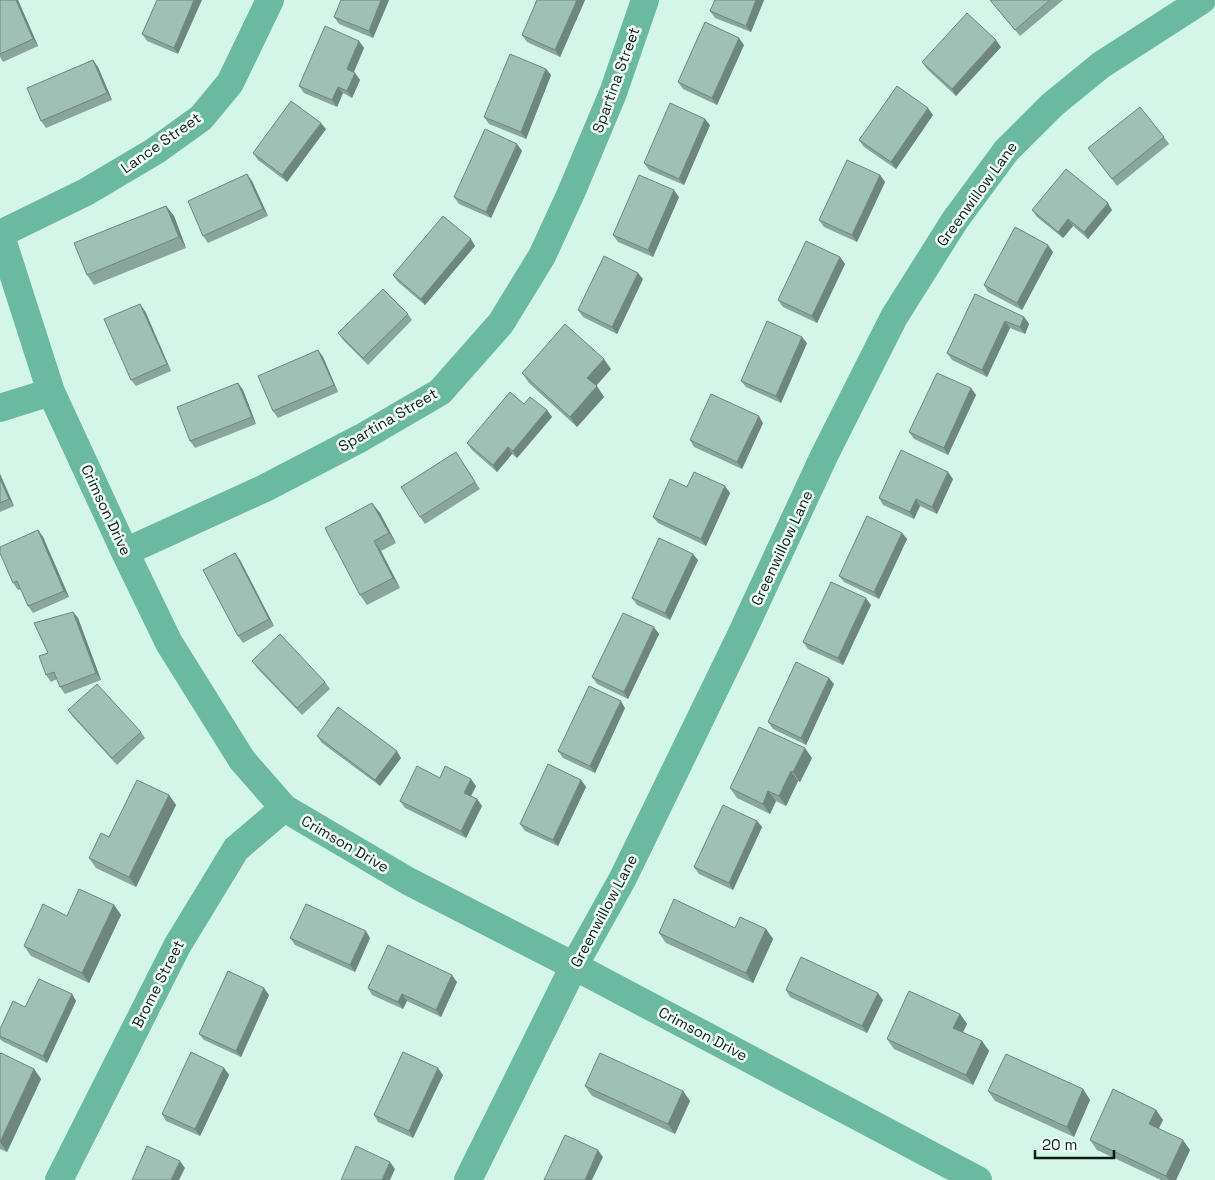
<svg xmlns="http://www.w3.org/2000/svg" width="1215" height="1180" viewBox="0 0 1215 1180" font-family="'Space Grotesk',sans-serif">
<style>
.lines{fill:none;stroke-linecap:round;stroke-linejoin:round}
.minor{stroke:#6cb9a1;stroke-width:28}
.wall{fill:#89a59c}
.shaded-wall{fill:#6f867f}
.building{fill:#9fc0b5;stroke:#6f867f}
.labels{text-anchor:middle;stroke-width:5;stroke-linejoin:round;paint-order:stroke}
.street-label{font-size:15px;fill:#0f1b17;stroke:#f0fef9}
</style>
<rect width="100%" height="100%" fill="#d3f6e9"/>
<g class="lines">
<!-- minor -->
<path class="minor" d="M0,233L51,392L125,552L169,643L242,760L284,808L408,881L574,966L978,1180
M0,234L86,192L155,151L201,118L230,83L270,0
M0,408L51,392
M125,552L265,488L361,438L440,392L501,323L542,256L571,193L613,93L645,0
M59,1180L177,946L236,849L284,808
M468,1180L574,966L623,878L740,637L824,456L894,317L955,220L1006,151L1052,105L1101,65L1202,0"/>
</g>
<!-- wall -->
<path class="wall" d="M0,0H18L38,46L3,62L0,57Z
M157,0L178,54L147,41L142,34Z
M389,0L373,38L339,24L334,17Z
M537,0H585L560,57L527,42L522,35Z
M715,0H764L751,32L715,18L710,11Z
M990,0H1063L1020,36Z
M359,41L364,48L354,72L355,73L360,80L352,98L343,93L337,107L304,93L299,86Z
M744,45L717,105L683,89L678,82Z
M1001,47L956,96L927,69L922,62Z
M93,60L98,67L112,100L46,128L41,121Z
M546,69L551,75L526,139L489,124L484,117Z
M933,115L896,169L864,147L859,140Z
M710,125L684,185L649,170L644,163Z
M326,129L287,182L258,160L253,153Z
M1164,137L1169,144L1117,186L1088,148Z
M517,144L522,151L491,218L459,204L454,197Z
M880,175L885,182L857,242L824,227L819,220Z
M252,181L268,216L208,243L203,236Z
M679,197L653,257L618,242L613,235Z
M166,206L174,216L186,248L94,285L87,275Z
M1032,210H1112L1088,239L1073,226L1063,238L1037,217Z
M475,246L425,305L398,282L393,275Z
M1053,252L1022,310L988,292L984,285Z
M840,257L845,264L817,323L783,307L778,300Z
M643,279L617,334L583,317L578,310Z
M975,294L1024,317L1029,324L1025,334L1010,328L987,377L952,360L947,353Z
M145,311L171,371L136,386L131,380Z
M408,314L412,320L368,365L343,340L338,333Z
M807,343L781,403L746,387L741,381Z
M318,350L323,357L338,392L278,418L273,411Z
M611,369L596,386L604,397L577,427L529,383L522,373Z
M238,383L243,390L256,424L195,448L190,441Z
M971,388L976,395L948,455L914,439L909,432Z
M547,410L552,417L517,458L512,454L497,472L472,450L467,443Z
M763,423L742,469L694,447L690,440Z
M456,452L480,489L425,524L420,517Z
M0,474L14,506L0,512Z
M953,479L937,514L920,506L914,519L883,505L879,498Z
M687,487L730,493L706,546L658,523L653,517Z
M372,503L380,513L396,543L381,551L400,588L367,605L360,595Z
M38,530L43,537L69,597L33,613L28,606L21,589L18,590L13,583Z
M902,533L907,539L879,599L844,582L839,576Z
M240,560L274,626L243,643L238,636Z
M698,560L670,620L637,605L632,598Z
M871,605L843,665L808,649L803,642Z
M73,612L78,618L101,680L65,694L60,687L57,679L51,682L46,675L48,653Z
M659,634L628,699L597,684L592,677Z
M252,661L325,682L330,689L302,715L257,668Z
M834,684L806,745L773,729L768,722Z
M625,708L595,773L563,758L558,751Z
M68,710L141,732L145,738L117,765L73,717Z
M317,736L401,758L380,786L322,743Z
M812,758L800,782L798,781L786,806L776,801L770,814L737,798L730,788Z
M440,778L476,786L471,796L477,799L482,806L466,838L405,808L400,801Z
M581,780L586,787L558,846L525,831L520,824Z
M169,795L176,805L136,887L96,868L89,858L109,837Z
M757,821L762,827L733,890L699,874L694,867Z
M114,905L121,915L89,983L31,956L24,946L67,916Z
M735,928L766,929L773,939L753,983L666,943L659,933Z
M290,938H370L355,972L295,945Z
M457,982L441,1017L407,1001L403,1009L372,995L368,988Z
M786,990L883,1000L867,1033L790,997Z
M72,994L76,1001L47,1063L2,1041L0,1039V1029L25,1007Z
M269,995L241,1057L204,1040L199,1034Z
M960,1014L967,1024L963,1032L982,1041L989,1051L973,1085L894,1049L887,1039Z
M0,1054L34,1069L41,1079L7,1152L0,1149Z
M224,1068L229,1075L200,1136L166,1121L162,1114Z
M443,1075L413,1138L378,1122L374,1115Z
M585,1086L683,1091L690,1101L675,1134L592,1096Z
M1083,1089L1090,1100L1074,1137L995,1101L988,1091Z
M1156,1110L1163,1120L1158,1129L1190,1150L1176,1180H1161L1097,1150L1090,1140Z"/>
<!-- shaded-wall -->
<path class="shaded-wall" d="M16,0H18L38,46L33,39Z
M194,0H202L178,54L174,48Z
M381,0H389L373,38L369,31Z
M577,0H585L560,57L555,50Z
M756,0H764L751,32L746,26Z
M739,38L744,45L717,105L712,98Z
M996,40L1001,47L956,96L952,89Z
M359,41L364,48L352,76L347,69Z
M93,60L98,67L112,100L107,93Z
M546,69L551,75L526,139L521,132Z
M355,73L360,80L352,98L347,91Z
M338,87L343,93L337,107L332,100Z
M928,108L933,115L896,169L891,162Z
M705,119L710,125L684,185L679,179Z
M321,123L326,129L287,182L282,175Z
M517,144L522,151L491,218L486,212Z
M247,174L252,181L268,216L263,209Z
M880,175L885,182L857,242L852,235Z
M674,190L679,197L653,257L648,250Z
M1108,203L1112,210L1088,239L1084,232Z
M166,206L174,216L186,248L179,237Z
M1068,219L1073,226L1063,238L1058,232Z
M471,239L475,246L425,305L421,299Z
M1048,245L1053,252L1022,310L1017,303Z
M840,257L845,264L817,323L812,316Z
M638,273L643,279L617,334L612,327Z
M140,304L145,311L171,371L167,364Z
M1024,317L1029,324L1025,334L1020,327Z
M1005,321L1010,328L987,377L982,370Z
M802,337L807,343L781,403L776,396Z
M318,350L323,357L338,392L334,385Z
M604,359L611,369L594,388L587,378Z
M238,383L243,390L256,424L252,417Z
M597,386L604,397L577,427L570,417Z
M971,388L976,395L948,455L944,448Z
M547,410L552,417L517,458L513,451Z
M759,416L763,423L742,469L737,462Z
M508,447L512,454L497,472L493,465Z
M948,472L953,479L937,514L932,507Z
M0,474L14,506L9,499L0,478Z
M725,486L730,493L706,546L701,539Z
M916,499L920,506L914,519L910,512Z
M372,503L380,513L396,543L389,533Z
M38,530L43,537L69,597L64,591Z
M902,533L907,539L879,599L874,592Z
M374,541L381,551L400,588L393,578Z
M235,553L240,560L274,626L269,619Z
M693,554L698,560L670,620L665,613Z
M866,598L871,605L843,665L838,658Z
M73,612L78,618L101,680L96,673Z
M654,627L659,634L628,699L624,692Z
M829,678L834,684L806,745L801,738Z
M621,701L625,708L595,773L590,766Z
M805,748L812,758L800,782L793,772Z
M397,751L401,758L380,786L375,780Z
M791,771L798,781L786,806L779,796Z
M471,779L476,786L469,800L464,793Z
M581,780L586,787L558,846L553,840Z
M768,791L776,801L770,814L763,804Z
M169,795L176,805L136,887L129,877Z
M477,799L482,806L466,838L461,831Z
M757,821L762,827L733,890L729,883Z
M114,905L121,915L89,983L82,973Z
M766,929L773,939L753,983L746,973Z
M366,931L370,938L355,972L350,965Z
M452,975L457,982L441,1017L436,1010Z
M264,988L269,995L241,1057L236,1051Z
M878,993L883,1000L867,1033L862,1026Z
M72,994L76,1001L47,1063L43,1056Z
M402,994L407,1001L403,1009L398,1002Z
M960,1014L967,1024L960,1038L953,1028Z
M982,1041L989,1051L973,1085L966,1075Z
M224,1068L229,1075L200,1136L195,1129Z
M438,1068L443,1075L413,1138L409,1131Z
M34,1069L41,1079L7,1152L0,1142Z
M1083,1089L1090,1100L1074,1137L1067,1127Z
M683,1091L690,1101L675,1134L668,1124Z
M1156,1110L1163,1120L1156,1134L1149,1124Z
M1183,1140L1190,1150L1176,1180H1169L1166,1176Z
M598,1150L603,1157L592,1180H585Z
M180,1161L185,1168L179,1180H171Z
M390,1162L395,1169L390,1180H382Z"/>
<!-- building -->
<path class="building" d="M0,0H16L33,39L0,54Z
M157,0H194L174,48L142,34Z
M341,0H381L369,31L334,17Z
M537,0H577L555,50L522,35Z
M715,0H756L746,26L710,11Z
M990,0H1050L1015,30Z
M967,13L996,40L952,89L922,62Z
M705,22L739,38L712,98L678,82Z
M325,26L359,41L347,69L355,73L347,91L338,87L332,100L299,86Z
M510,54L546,69L521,132L484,117Z
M93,60L107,93L41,121L27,88Z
M897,86L928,108L891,162L859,140Z
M291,101L321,123L282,175L253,153Z
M670,103L705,119L679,179L644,163Z
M1140,107L1164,137L1112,179L1088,148Z
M485,129L517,144L486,212L454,197Z
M847,160L880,175L852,235L819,220Z
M1066,169L1108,203L1084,232L1068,219L1058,232L1032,210Z
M247,174L263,209L203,236L188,201Z
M639,175L674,190L648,250L613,235Z
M166,206L179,237L87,275L74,243Z
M443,216L471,239L421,299L393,275Z
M1015,227L1048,245L1017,303L984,285Z
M806,241L840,257L812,316L778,300Z
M604,256L638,273L612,327L578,310Z
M383,289L408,314L363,358L338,333Z
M975,294L1024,317L1020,327L1005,321L982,370L947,353Z
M140,304L167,364L131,380L104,319Z
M767,321L802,337L776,396L741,381Z
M565,324L604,359L587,378L597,386L570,417L522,373Z
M318,350L334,385L273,411L258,376Z
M937,373L971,388L944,448L909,432Z
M238,383L252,417L190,441L177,407Z
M510,392L524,404L530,397L547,410L513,451L508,447L493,465L467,443Z
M711,394L759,416L737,462L690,440Z
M901,450L948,472L932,507L916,499L910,512L879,498Z
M456,452L475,482L420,517L401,487Z
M694,472L725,486L701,539L653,517L670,479L687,487Z
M0,478L9,499L0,503Z
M372,503L389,533L374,541L393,578L360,595L325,528Z
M867,516L902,533L874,592L839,576Z
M38,530L64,591L28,606L17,581L13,583L0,553V547Z
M659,538L693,554L665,613L632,598Z
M235,553L269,619L238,636L203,570Z
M831,582L866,598L838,658L803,642Z
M73,612L96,673L60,687L54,672L46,675L39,656L48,653L34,623Z
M623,613L654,627L624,692L592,677Z
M280,634L325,682L297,708L252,661Z
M796,662L829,678L801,738L768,722Z
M97,684L141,732L112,758L68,710Z
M589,686L621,701L590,766L558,751Z
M338,707L397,751L375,780L317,736Z
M759,727L805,748L793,772L791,771L779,796L768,791L763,804L730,788Z
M548,764L581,780L553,840L520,824Z
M417,766L440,778L445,766L471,779L464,793L477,799L461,831L400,801Z
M137,780L169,795L129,877L89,858L101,833L109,837Z
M723,805L757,821L729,883L694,867Z
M79,889L114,905L82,973L24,946L43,904L67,916Z
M674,899L735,928L740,917L766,929L746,973L659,933Z
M306,904L366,931L350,965L290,938Z
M388,945L452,975L436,1010L402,994L398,1002L368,988Z
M801,957L878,993L862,1026L786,990Z
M228,971L264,988L236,1051L199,1034Z
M39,979L72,994L43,1056L0,1036V1029L13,1001L25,1007Z
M909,991L960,1014L953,1028L982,1041L966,1075L887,1039Z
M191,1052L224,1068L195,1129L162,1114Z
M403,1052L438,1068L409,1131L374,1115Z
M1,1053L34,1069L0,1142V1054Z
M600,1053L683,1091L668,1124L585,1086Z
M1006,1054L1083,1089L1067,1127L988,1091Z
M1113,1089L1156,1110L1149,1124L1183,1140L1166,1176L1090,1140Z
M565,1135L598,1150L585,1180H544Z
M147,1146L180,1161L171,1180H132Z
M356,1146L390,1162L382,1180H341Z"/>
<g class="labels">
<!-- street labels -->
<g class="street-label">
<text transform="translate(616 80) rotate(-70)" y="5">Spartina Street</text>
<text transform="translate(161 143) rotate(-35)" y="5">Lance Street</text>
<text transform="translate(977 194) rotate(-54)" y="5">Greenwillow Lane</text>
<text transform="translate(388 420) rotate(-30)" y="5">Spartina Street</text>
<text transform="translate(106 510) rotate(65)" y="5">Crimson Drive</text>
<text transform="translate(782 548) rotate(-65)" y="5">Greenwillow Lane</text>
<text transform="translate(345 844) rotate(30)" y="5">Crimson Drive</text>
<text transform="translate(604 911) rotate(-62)" y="5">Greenwillow Lane</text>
<text transform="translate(158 984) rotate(-63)" y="5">Brome Street</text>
<text transform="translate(703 1034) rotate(28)" y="5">Crimson Drive</text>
</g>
</g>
<!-- scale -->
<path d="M1035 1150v8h79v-8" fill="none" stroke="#0f1b17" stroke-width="2.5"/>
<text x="1042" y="1150" font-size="15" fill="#0f1b17" stroke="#f0fef9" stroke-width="4" paint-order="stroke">20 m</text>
</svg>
